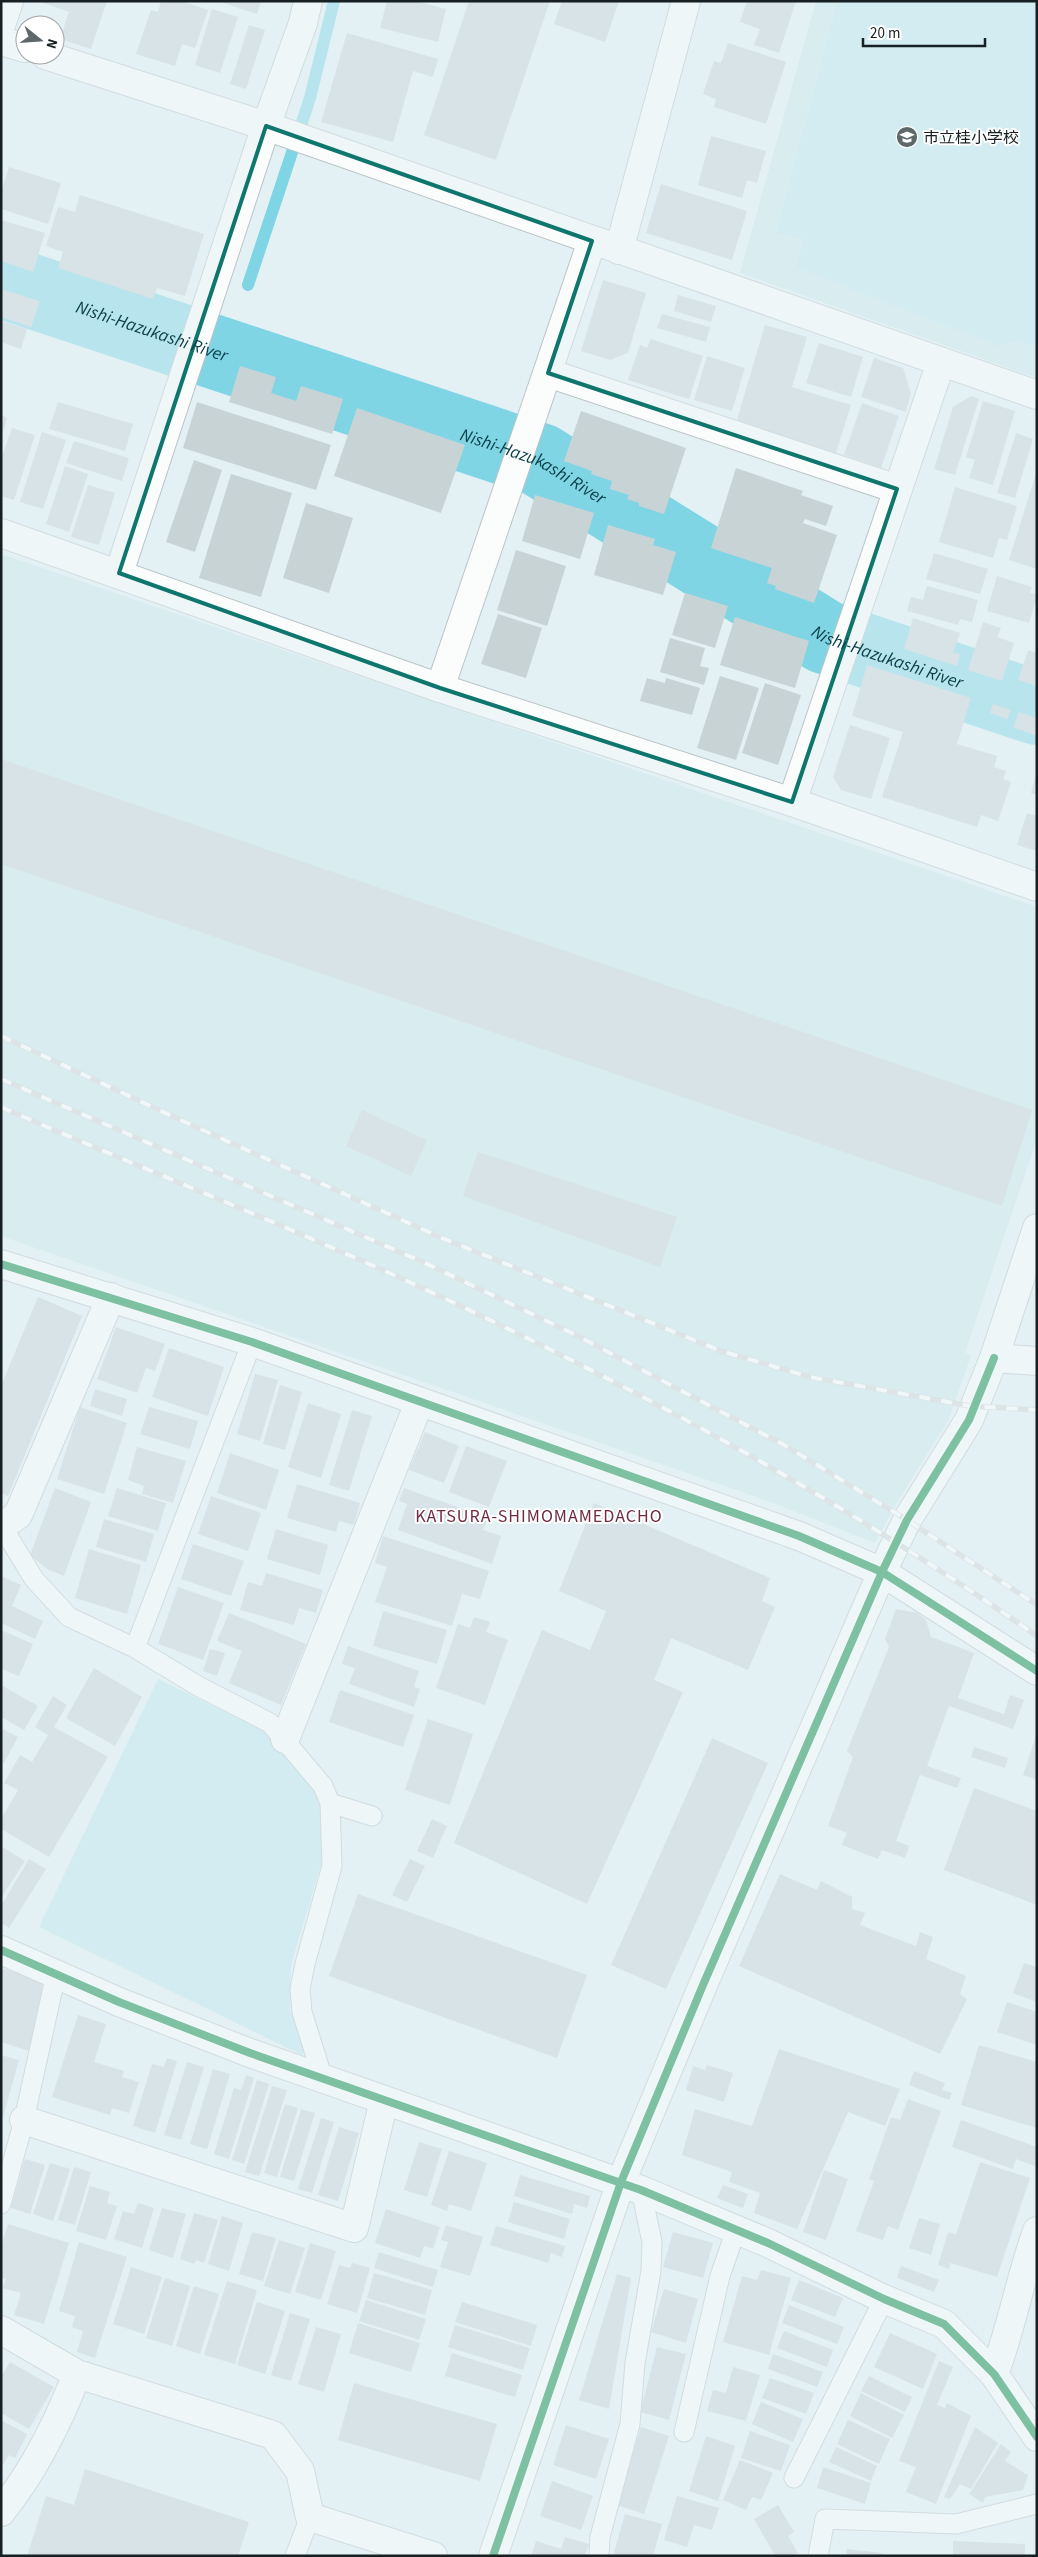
<svg xmlns="http://www.w3.org/2000/svg" width="1038" height="2557" viewBox="0 0 1038 2557" font-family="'Source Sans 3','Noto Sans JP',sans-serif">
<style>
.built{fill:#cde6eb}
.green{fill:#bce7f0}
.lines{fill:none;stroke-linecap:round;stroke-linejoin:round}
.stream{stroke:#80d5e5;stroke-width:12}
.river{stroke:#80d5e5;stroke-width:74}
.building{fill:#c8d3d5}
.service-casing{stroke:#bac4c6;stroke-width:21}
.minor-casing{stroke:#bac4c6;stroke-width:30}
.tertiary-casing{stroke:#bac4c6;stroke-width:30}
.service{stroke:#fbfdfd;stroke-width:19}
.minor{stroke:#fbfdfd;stroke-width:28}
.tertiary{stroke:#fbfdfd;stroke-width:28}
.rail-casing{stroke:#d2d6d6;stroke-width:5.5}
.rail{stroke:#fff;stroke-width:4;stroke-dasharray:11;stroke-linecap:butt}
.cycleway-casing{stroke:#fff;stroke-width:11}
.cycleway{stroke:#00873e;stroke-width:8}
.marked{fill:none;stroke:#0f766e;stroke-width:4;stroke-linejoin:round}
.labels{text-anchor:middle;stroke-width:4;stroke-linejoin:round;paint-order:stroke}
.poi-label{font-size:16px;fill:#161f21;stroke:#fff;text-anchor:start}
.water-label{font-size:18px;font-style:italic;fill:#093f48;stroke:#fff}
.neighbourhood-label{font-size:18px;letter-spacing:1px;fill:#702b42;stroke:#fff}
</style>
<rect width="100%" height="100%" fill="#e3f1f4"/>
<!-- built -->
<path class="built" d="M816,1H1037V378L740,273Z
M1,554L1037,907V1139L965,1352L971,1356L948,1421L899,1499L875,1543L771,1502L1,1236Z"/>
<!-- green -->
<path class="green" d="M838,1H1037V345L1012,342L998,346L797,268L804,239L776,233Z
M158,1679L267,1732L313,1784L323,1814L322,1861L291,1965L290,2010L310,2051L302,2055L39,1927Z"/>
<g class="lines">
<!-- stream -->
<path class="stream" d="M248,285L310,98L334,1"/>
<!-- river -->
<path class="river" id="s1" d="M1,281L540,460L825,637L1037,708"/>
</g>
<!-- building -->
<path class="building" d="M38,1H107L91,49L60,39L69,12Z
M161,1H182L208,10L195,48L182,44L175,66L136,54L151,10L158,12Z
M218,1H261L257,14Z
M387,1H415L446,9L438,42L380,28Z
M469,1H550L496,160L424,135Z
M562,1H619L605,42L554,24Z
M747,1H796L779,53L754,45L760,29L740,22Z
M212,9L238,17L220,73L195,65Z
M249,25L265,30L246,89L230,84Z
M347,33L438,59L433,77L413,71L393,142L321,122Z
M728,43L786,62L766,124L714,107L716,99L703,94L714,61L721,63Z
M711,136L766,151L757,183L747,180L742,198L698,185Z
M9,167L61,183L48,224L1,209V192Z
M661,184L747,211L732,260L646,233Z
M80,195L204,234L185,296L157,288L153,299L58,268L63,252L46,246L58,207L75,212Z
M1,220L45,233L33,272L1,261Z
M603,280L646,293L628,353L610,360L581,351Z
M1,289L40,301L31,327L1,317Z
M678,295L716,306L711,322L674,311Z
M662,314L710,327L706,342L657,328Z
M1,321L27,329L21,349L1,342Z
M765,325L807,337L792,387L851,405L836,453L736,423Z
M651,339L703,356L689,399L628,380L640,345L647,348Z
M819,343L863,357L851,397L806,383Z
M707,356L745,368L732,411L694,400Z
M874,358L903,368L911,393L906,412L861,397Z
M240,366L276,377L271,393L296,401L301,386L343,399L332,434L229,402Z
M971,396L979,399L955,475L934,469L953,407Z
M983,401L1015,411L993,485L969,478L975,460L966,457Z
M58,402L133,424L125,451L49,429Z
M197,402L331,445L316,490L183,448Z
M862,403L899,416L881,468L844,455Z
M357,408L465,445L441,513L334,476Z
M581,411L686,448L664,514L639,506V503L627,499L629,495L610,489L612,481L591,474L592,471L564,461Z
M1,415L7,418L2,436H1Z
M12,428L35,435L14,500L1,496V459Z
M42,432L66,440L43,509L20,502Z
M1016,433L1033,439L1015,498L997,493Z
M74,441L129,458L122,481L66,463Z
M194,460L222,470L195,552L166,542Z
M65,466L88,474L69,532L46,524Z
M736,468L803,491L801,495L833,506L826,526L805,519L803,523L837,535L814,603L775,589L776,586L767,583L772,568L711,548Z
M1036,473H1037V569L1009,560Z
M231,474L292,493L261,597L199,578Z
M88,485L115,493L99,545L71,537Z
M955,487L1017,506L1007,540L999,538L993,558L939,542Z
M535,495L594,513L580,559L522,541Z
M306,503L353,518L329,593L283,578Z
M608,525L655,539L653,545L676,552L663,595L594,575Z
M516,550L566,566L547,626L497,610Z
M934,553L988,569L980,594L926,579Z
M997,576L1032,587L1030,593L1037,594V597L1029,623L987,611Z
M927,586L978,600L972,622L960,619L958,625L907,611L911,597L923,600Z
M685,593L728,606L715,648L672,635Z
M498,614L542,628L526,678L481,664Z
M735,617L809,641L795,688L720,665Z
M913,618L960,633L953,652L960,654L957,666L904,649Z
M983,622L1001,628L997,637L1014,643L1002,681L968,670Z
M670,638L705,648L700,666L709,668L704,685L660,672Z
M1028,650L1037,653V686L1018,680Z
M867,665L971,698L957,744L997,756L994,767L1006,771L1003,779L1011,782L998,821L981,815L977,827L882,797L903,732L852,716Z
M720,676L759,688L736,760L697,748Z
M647,678L665,683L666,678L700,688L692,715L640,701Z
M765,683L801,695L778,765L742,753Z
M993,704L1011,710L1007,719L990,713Z
M1019,712L1037,718V736L1013,727Z
M850,725L890,738L871,799L841,790L833,777Z
M1,759L1032,1110L1002,1206L1,864Z
M1036,775H1037V795L1031,793Z
M1027,813L1037,816V851L1017,845Z
M362,1110L427,1140L411,1176L346,1146Z
M478,1152L677,1217L660,1267L463,1196Z
M38,1297L82,1316L8,1496L1,1493V1386Z
M116,1327L165,1344L155,1371L146,1368L137,1393L97,1379Z
M169,1348L224,1367L208,1416L152,1397Z
M255,1374L278,1380L260,1441L237,1434Z
M280,1385L302,1392L285,1450L263,1444Z
M95,1389L127,1399L122,1416L90,1406Z
M308,1403L341,1414L321,1478L288,1467Z
M80,1407L127,1423L104,1494L57,1479Z
M149,1407L198,1421L190,1449L140,1434Z
M352,1410L372,1416L349,1491L329,1485Z
M425,1432L459,1446L444,1483L409,1470Z
M466,1446L507,1461L489,1507L449,1492Z
M137,1447L186,1461L173,1503L142,1494L144,1486L128,1480Z
M230,1453L279,1470L266,1510L217,1493Z
M297,1484L360,1503L354,1525L339,1521L336,1532L287,1518Z
M55,1488L91,1502L64,1576L47,1569L30,1555Z
M117,1488L166,1503L158,1531L108,1516Z
M404,1488L488,1518L483,1530L501,1536L492,1564L398,1530L407,1504L399,1501Z
M211,1496L261,1513L248,1551L198,1534Z
M594,1503L770,1578L762,1601L775,1607L748,1670L671,1638L654,1680L683,1692L587,1904L454,1843L542,1630L590,1650L606,1611L559,1591Z
M104,1519L154,1534L146,1562L96,1547Z
M276,1529L328,1545L320,1575L267,1559Z
M383,1536L489,1571L480,1599L462,1594L452,1626L375,1602L387,1567L375,1563Z
M193,1544L244,1561L231,1596L181,1579Z
M89,1549L141,1565L127,1614L75,1598Z
M266,1573L323,1590L316,1613L299,1608L294,1625L240,1610L248,1582L262,1586Z
M1,1576L21,1585L12,1606L43,1621L35,1639L1,1623Z
M178,1587L224,1603L203,1660L158,1644Z
M896,1609L918,1613L926,1620L931,1637L974,1653L958,1698L1004,1714L1010,1695L1024,1700L1013,1729L949,1706L927,1766L961,1778L957,1788L920,1775L896,1841L909,1846L905,1858L882,1850L878,1859L842,1845L847,1833L828,1826L853,1757L847,1751L889,1647L885,1639Z
M383,1611L447,1630L437,1664L373,1646Z
M229,1613L306,1644L281,1705L229,1683L242,1651L217,1641Z
M474,1617L490,1622L486,1632L508,1640L485,1705L436,1688L458,1624L470,1628Z
M1,1630L33,1644L19,1676L1,1669Z
M348,1646L419,1671L414,1687L420,1689L414,1707L349,1684L355,1668L342,1664Z
M210,1649L225,1653L217,1676L203,1671Z
M94,1668L142,1697L115,1746L66,1718Z
M1,1685L38,1706L24,1730L1,1717Z
M340,1690L414,1715L403,1747L329,1722Z
M53,1696L67,1705L54,1727L108,1757L49,1857L1,1829V1819L18,1790L4,1783L20,1755L32,1762L48,1735L35,1727Z
M428,1719L473,1734L450,1805L405,1790Z
M1,1728L18,1737L4,1763L1,1762Z
M1036,1736H1037V1780L1023,1775Z
M712,1738L768,1763L666,1989L611,1965Z
M974,1747L1008,1758L1005,1768L971,1757Z
M974,1788L1037,1811V1905L944,1870Z
M432,1819L447,1826L433,1858L417,1851Z
M1,1846L25,1861L1,1898Z
M29,1859L46,1869L9,1928L1,1923V1906Z
M410,1859L425,1866L407,1902L392,1895Z
M780,1874L817,1890L821,1881L852,1897V1909L865,1913L860,1925L916,1946L920,1932L933,1937L926,1959L966,1976L960,1994L967,1999L940,2054L739,1966Z
M358,1894L587,1975L557,2058L329,1976Z
M1024,1963L1037,1967V2002L1013,1993Z
M1,1968L42,1980V2015L32,2052L1,2042Z
M1007,2002L1037,2012V2045L997,2032Z
M78,2015L106,2024L94,2062L124,2071L122,2077L139,2082L129,2113L112,2108L110,2115L52,2097Z
M979,2045L1037,2062V2128L961,2105Z
M779,2049L900,2089L885,2126L848,2112L797,2229L754,2213L760,2193L729,2182L732,2172L682,2155L695,2109L752,2126Z
M1,2055L19,2060L2,2121H1Z
M167,2058L177,2061L155,2133L133,2126L152,2064L164,2067Z
M187,2062L204,2067L181,2140L164,2135Z
M707,2065L733,2073L724,2102L686,2090L693,2066L705,2070Z
M213,2069L230,2074L207,2149L190,2144Z
M914,2071L945,2083L942,2090L952,2093L949,2100L909,2085Z
M246,2075L254,2078L229,2159L214,2154L234,2088L241,2090Z
M257,2080L269,2084L244,2164L232,2160Z
M272,2086L287,2090L259,2176L245,2172Z
M908,2099L941,2111L898,2230L888,2226L883,2240L856,2231L874,2181L869,2179L891,2117L900,2120Z
M285,2104L298,2108L277,2177L264,2173Z
M301,2109L315,2113L294,2181L280,2177Z
M321,2118L334,2122L312,2193L298,2189Z
M961,2120L1037,2147V2167L1016,2159L1013,2169L952,2147Z
M339,2127L359,2133L338,2201L318,2195Z
M419,2142L442,2149L427,2197L404,2190Z
M449,2151L487,2163L471,2211L449,2204L447,2211L431,2205Z
M25,2159L45,2165L30,2214L11,2208Z
M980,2162L1030,2178L997,2277L950,2263L949,2269L938,2265L948,2232L956,2234Z
M50,2163L70,2169L53,2221L33,2214Z
M74,2167L91,2172L75,2225L58,2220Z
M824,2170L848,2179L826,2240L803,2232Z
M520,2175L590,2196L587,2208L574,2204L572,2214L514,2196Z
M723,2185L748,2194L743,2208L717,2198Z
M90,2186L110,2192L107,2203L117,2206L106,2240L76,2231Z
M514,2202L570,2219L564,2239L508,2222Z
M138,2203L154,2208L142,2248L114,2239L123,2211L134,2214Z
M162,2208L186,2214L173,2258L149,2250Z
M386,2209L440,2227L433,2249L424,2246L420,2258L375,2243Z
M194,2213L218,2220L204,2263L196,2260L194,2264L180,2259Z
M222,2216L243,2223L229,2271L208,2264Z
M919,2218L940,2224L931,2255L909,2248Z
M8,2224L69,2243L44,2324L14,2315L21,2293L3,2288L6,2279L1,2278V2247Z
M446,2225L483,2237L470,2276L440,2267L448,2242L441,2240Z
M496,2226L565,2246L562,2257L551,2253L548,2263L490,2245Z
M252,2232L276,2238L263,2281L239,2274Z
M673,2232L713,2243L703,2278L663,2267Z
M279,2240L305,2248L290,2294L264,2286Z
M79,2242L127,2257L95,2358L77,2352L83,2331L72,2327L75,2316L59,2311Z
M310,2243L336,2251L321,2300L295,2292Z
M379,2252L438,2270L433,2287L374,2268Z
M352,2263L370,2268L357,2313L327,2304L339,2265L350,2268Z
M901,2266L939,2280L934,2292L897,2278Z
M131,2267L162,2277L144,2334L113,2324Z
M761,2270L791,2278L769,2355L723,2342L742,2276L757,2280Z
M374,2273L432,2290L425,2315L367,2298Z
M617,2274L631,2278L609,2409L579,2400Z
M165,2278L190,2286L172,2346L146,2338Z
M799,2280L843,2298L835,2317L791,2300Z
M227,2281L257,2290L235,2364L204,2355Z
M194,2286L219,2294L200,2354L176,2346Z
M664,2289L698,2299L686,2343L651,2332Z
M366,2300L426,2319L419,2340L359,2321Z
M257,2302L285,2311L265,2374L237,2365Z
M462,2302L537,2325L531,2346L455,2322Z
M789,2305L844,2327L837,2344L782,2323Z
M290,2313L310,2319L291,2381L271,2375Z
M358,2323L420,2343L411,2372L349,2353Z
M455,2325L530,2348L523,2370L448,2347Z
M316,2327L341,2334L324,2392L298,2384Z
M784,2331L833,2350L827,2367L777,2348Z
M890,2333L937,2354L923,2389L874,2367Z
M657,2347L686,2354L669,2420L640,2412Z
M452,2353L522,2375L515,2397L445,2376Z
M773,2354L823,2372L817,2387L768,2369Z
M939,2361L953,2367L937,2405L945,2408L947,2403L971,2416L936,2504L906,2492L916,2467L899,2461Z
M10,2362L54,2387L29,2429L1,2413V2376Z
M733,2367L760,2375L746,2421L707,2411L713,2390L726,2393Z
M869,2376L912,2397L905,2412L861,2391Z
M770,2378L814,2393L806,2414L762,2398Z
M354,2383L497,2424L480,2481L338,2440Z
M861,2393L904,2415L892,2438L850,2416Z
M761,2402L803,2419L793,2442L752,2424Z
M1,2420L27,2434L15,2458L9,2455L1,2468Z
M848,2420L890,2439L879,2464L837,2444Z
M566,2425L609,2439L596,2479L553,2465Z
M641,2427L669,2436L644,2514L617,2505Z
M975,2427L998,2443L971,2489L960,2484L950,2499L944,2497Z
M750,2431L790,2445L781,2471L741,2458Z
M706,2436L735,2446L718,2501L689,2491Z
M1001,2444L1011,2452L1005,2461L1028,2475L1023,2490L985,2497L983,2503L969,2494Z
M836,2447L877,2466L871,2481L829,2462Z
M740,2460L773,2473L761,2500L752,2497L746,2510L723,2500Z
M823,2467L871,2483L865,2504L817,2488Z
M85,2469L249,2522L238,2556H27L46,2496L74,2505Z
M552,2481L593,2496L581,2530L540,2516Z
M677,2496L719,2508L712,2530L694,2525L687,2547L664,2540Z
M778,2505L794,2532L788,2536L798,2553L793,2556H775L754,2519Z
M625,2514L662,2524L653,2556H613Z
M565,2537L589,2544L585,2556H531L536,2541L561,2549Z
M953,2541L1025,2544V2556H953Z
M847,2549L882,2553V2556H846Z"/>
<g class="lines">
<!-- service casing -->
<g class="service-casing">
<path id="service" d="M1,1525L34,1579L69,1617L135,1648L198,1686L270,1723L323,1786L330,1803L332,1866L305,1964L300,1989L302,2012L323,2079
M135,1648L252,1342
M330,1803L372,1816
M1,2204L24,2120L56,1974
M684,2432L720,2276L736,2230
M794,2478L884,2299
M295,2556L310,2517
M599,2556L600,2537L630,2424L635,2363L651,2271L652,2242L641,2190
M818,2556L825,2519L956,2524L1037,2504"/>
</g>
<!-- minor casing -->
<g class="minor-casing">
<path id="minor" d="M1,25L9,1
M1,41L25,48
M45,55L266,126L1037,395
M619,250L686,1
M548,373L897,489
M119,573L266,126L303,23L308,1
M440,688L592,241
M792,802L941,362
M1037,1228L994,1358L1037,1361
M2,1526L18,1515L111,1297
M882,1572L1037,1671
M285,1739L419,1403
M1,1950L119,2002L250,2053L641,2190L768,2243L884,2299L944,2324L994,2374L1037,2437
M24,2120L354,2228L384,2100
M1,2330L77,2374L273,2435L300,2471L310,2517L433,2556
M994,2374C1012,2327 1020,2278 1037,2231
M1,2512C34,2471 58,2423 77,2374
M493,2556L621,2182L703,1985L882,1572L907,1520L969,1420L994,1358"/>
</g>
<!-- tertiary casing -->
<g class="tertiary-casing">
<path id="tertiary" d="M1,533L440,688L792,802L1037,887
M1,1264L252,1342L799,1536L882,1572"/>
</g>
<!-- service -->
<use href="#service" class="service"/>
<!-- minor -->
<use href="#minor" class="minor"/>
<!-- tertiary -->
<use href="#tertiary" class="tertiary"/>
<!-- rail casing -->
<g class="rail-casing">
<path id="rail" d="M1,1036L176,1118L442,1238L721,1351L810,1377L970,1406L1037,1410
M1,1079L423,1262L576,1335L786,1446L907,1520L1037,1605
M1,1107C150,1172 301,1231 448,1300C654,1397 850,1505 1037,1636"/>
</g>
<!-- rail -->
<use href="#rail" class="rail"/>
<!-- cycleway casing -->
<g class="cycleway-casing">
<path id="cycleway" d="M1,1264L252,1342L799,1536L882,1572L1037,1671
M1,1950L119,2002L250,2053L641,2190L768,2243L884,2299L944,2324L994,2374L1037,2437
M493,2556L621,2182L703,1985L882,1572L907,1520L969,1420L994,1358"/>
</g>
<!-- cycleway -->
<use href="#cycleway" class="cycleway"/>
</g>
<!-- marked area -->
<path d="M0 0H1038V2557H0ZM266,126L592,241L548,373L897,489L792,802L440,688L119,573Z" fill="#e3f1f4" fill-opacity=".55" fill-rule="evenodd"/>
<path class="marked" d="M266,126L592,241L548,373L897,489L792,802L440,688L119,573Z"/>
<!-- icons -->
<defs>
<g id="school-disc" transform="scale(1.125)"><circle r="9.5" fill="#5e686b" stroke="#fff"/><path d="M0-5L7-2L0 1L-7-2ZM-4 1L0 2.5L4 1V4Q0 6-4 4Z" fill="#fff"/></g>
</defs>
<g fill-rule="evenodd">
<use href="#school-disc" x="907" y="137"/>
</g>
<g class="labels">
<!-- poi labels -->
<g class="poi-label">
<text x="923" y="143">市立桂小学校</text>
</g>
<!-- water labels -->
<g class="water-label">
<text dy="6" stroke="none"><textPath href="#s1" startOffset="159">Nishi-Hazukashi River</textPath></text>
<text dy="6" stroke="none"><textPath href="#s1" startOffset="564">Nishi-Hazukashi River</textPath></text>
<text dy="6" stroke="none"><textPath href="#s1" startOffset="969">Nishi-Hazukashi River</textPath></text>
</g>
<!-- neighbourhood labels -->
<g class="neighbourhood-label">
<text x="539" y="1522">KATSURA-SHIMOMAMEDACHO</text>
</g>
</g>
<!-- border -->
<rect width="1038" height="2557" fill="none" stroke="#161f21" stroke-width="5"/>
<!-- north arrow -->
<g transform="translate(40 40) rotate(107)"><circle r="24" fill="#ffffff" stroke="#a2a5a6"/>
<path d="M0-4L9 19L0 12L-9 19Z" fill="#5e686b"/>
<text y="-8" font-size="14" font-weight="bold" text-anchor="middle" fill="#161f21">N</text>
</g>
<!-- scale -->
<path d="M863 38v8h122v-8" fill="none" stroke="#161f21" stroke-width="2.5"/>
<text x="870" y="38" font-size="15" fill="#161f21" stroke="#ffffff" stroke-width="4" paint-order="stroke">20 m</text>
</svg>
